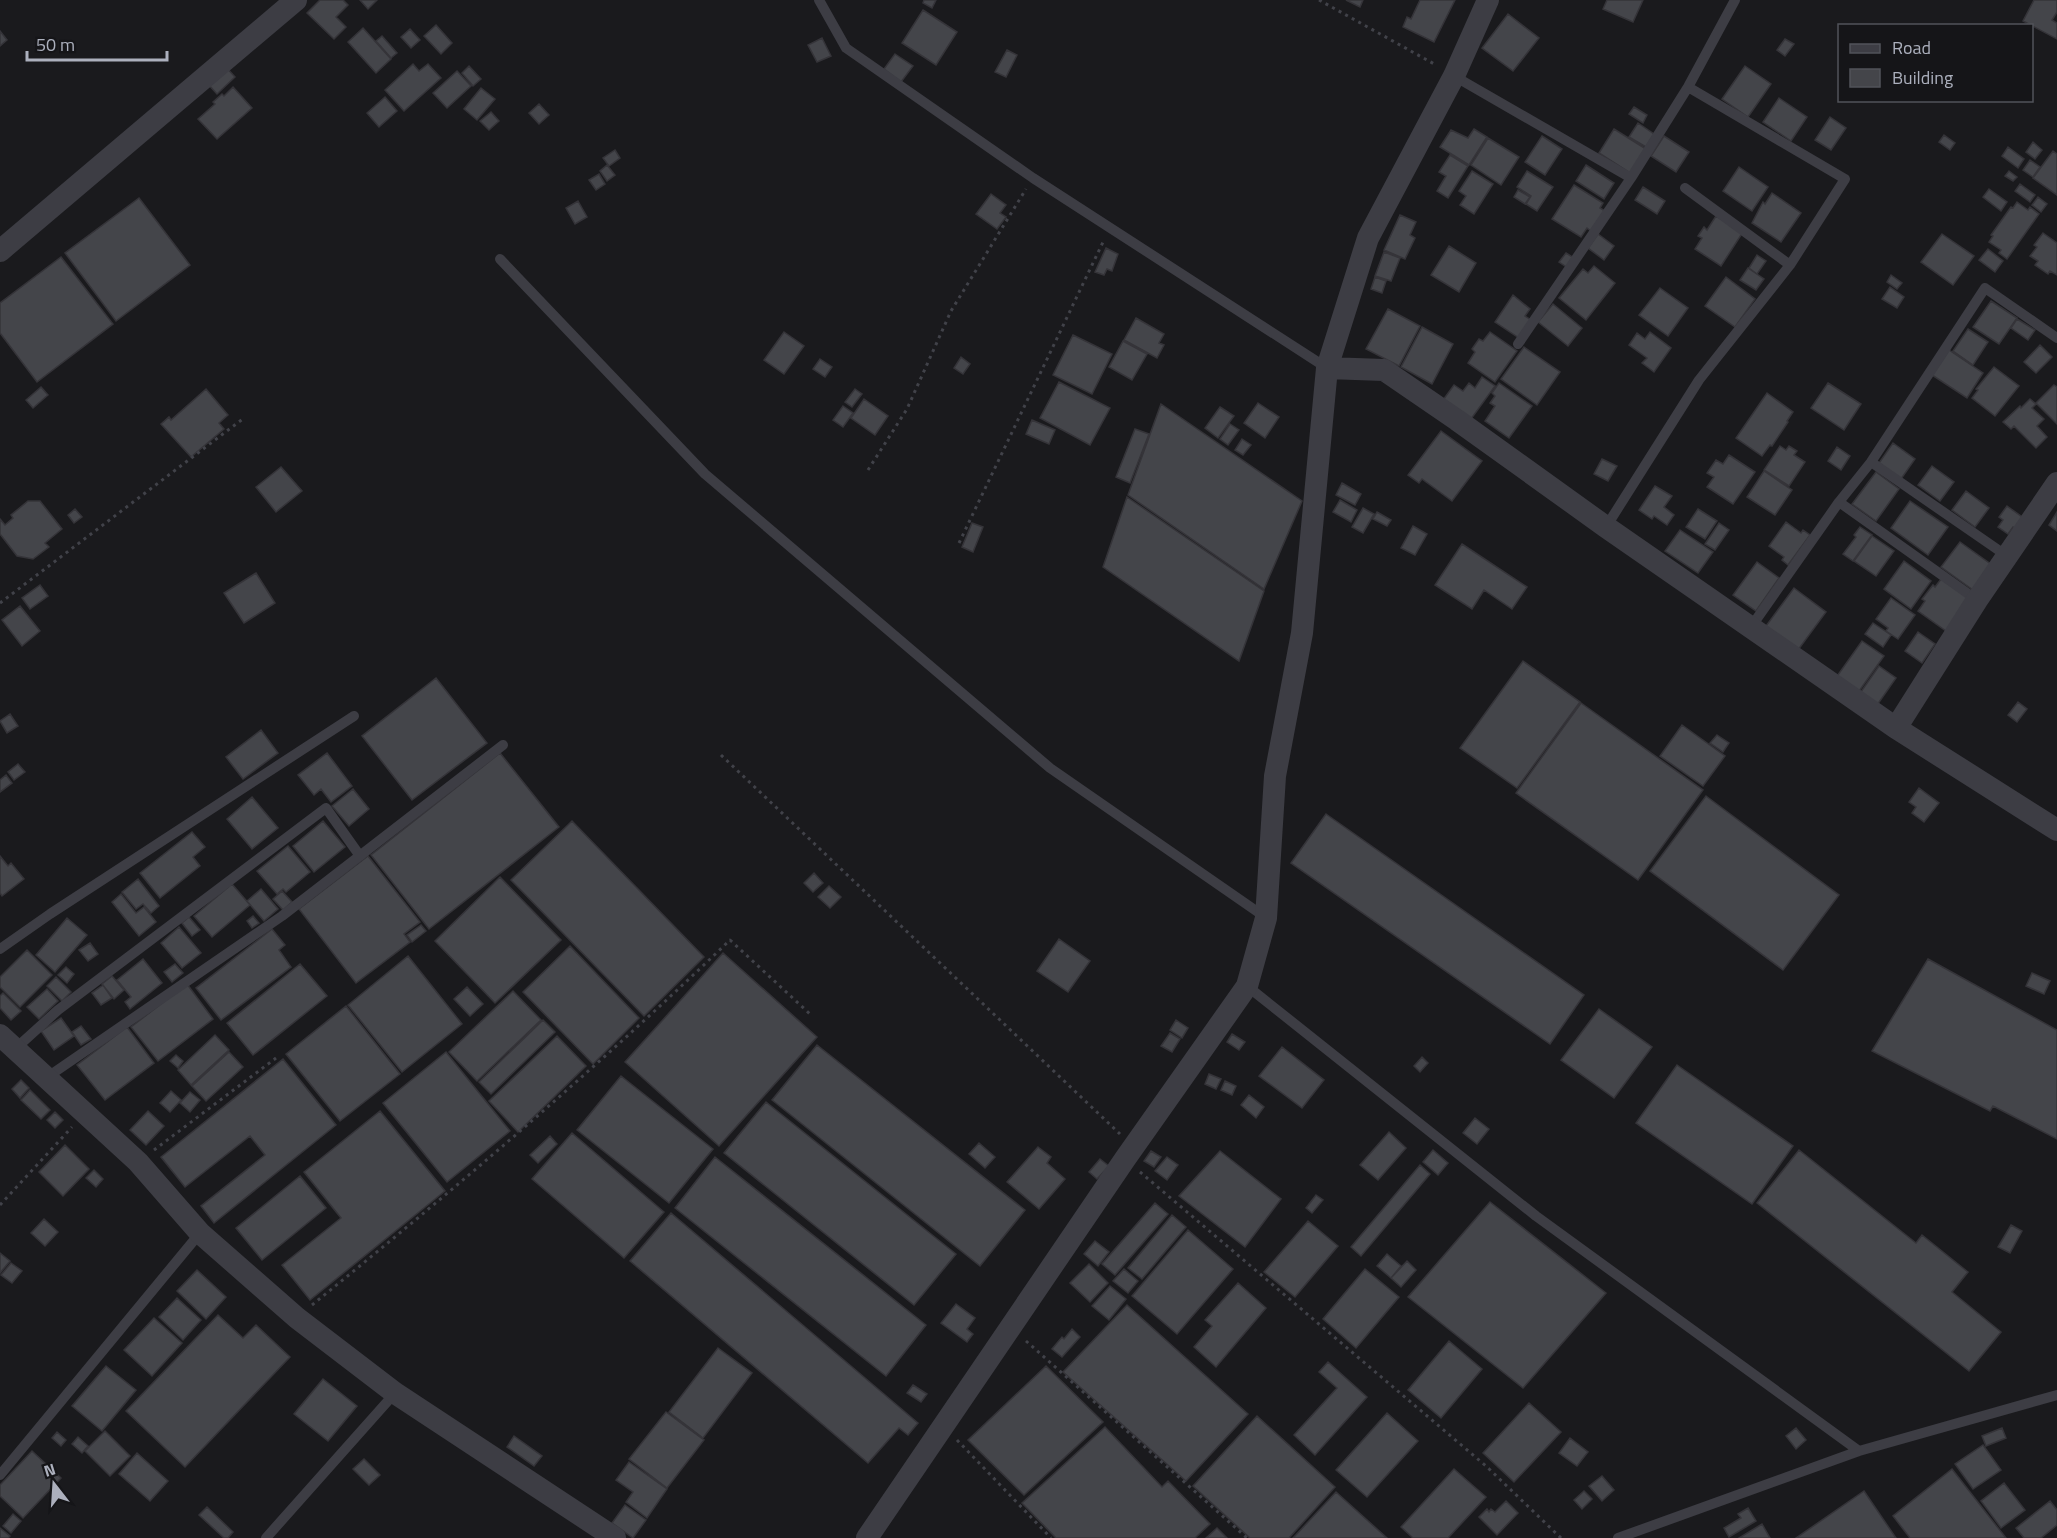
<svg xmlns="http://www.w3.org/2000/svg" width="2057" height="1538" viewBox="0 0 2057 1538" font-family="'Titillium Web',sans-serif">
<style>
.building{fill:#44454a;stroke:#353439;stroke-width:1.5}
.lines{fill:none;stroke-linecap:round;stroke-linejoin:round}
.path{stroke:#414249;stroke-width:3;stroke-dasharray:3 4.5;stroke-linecap:butt}
.lane{stroke:#3d3d44;stroke-width:10}
.street{stroke:#3d3d44;stroke-width:22}
</style>
<rect width="100%" height="100%" fill="#1a1a1d"/>
<!-- building -->
<path class="building" d="M320,0H343L348,5L336,17L346,27L334,39L307,13Z
M360,0H377L368,9Z
M924,0H936L932,8L923,3Z
M1346,0H1363L1360,7Z
M1420,0H1455L1434,42L1403,27L1407,17L1411,19Z
M1607,0H1643L1633,22L1603,9Z
M2034,0H2057V12L2052,20L2057,23V39L2023,21Z
M923,10L957,32L936,65L902,43Z
M1508,14L1539,38L1513,71L1482,48Z
M436,25L452,43L441,54L424,36Z
M363,28L391,59L376,73L348,42Z
M410,29L420,40L411,48L401,37Z
M0,31L7,40L0,46Z
M382,36L397,53L391,58L376,41Z
M822,38L831,56L817,62L808,45Z
M1785,39L1794,44L1785,56L1777,50Z
M1007,50L1017,55L1006,77L995,72Z
M895,54L913,66L901,82L884,69Z
M413,64L419,71L428,64L441,78L404,111L385,90Z
M225,66L235,77L217,94L207,83Z
M469,66L481,79L473,86L462,73Z
M1745,66L1771,84L1748,117L1722,99Z
M457,71L471,86L447,108L433,93Z
M233,87L252,108L217,139L198,119L215,104L213,102L222,94L224,96Z
M481,88L495,99L477,120L464,109Z
M385,97L397,111L379,127L367,113Z
M1779,98L1807,117L1791,141L1763,122Z
M539,104L549,115L539,124L529,113Z
M1634,107L1647,115L1643,123L1629,114Z
M491,112L499,121L489,130L480,121Z
M1830,117L1846,128L1831,150L1815,140Z
M1638,123L1654,134L1646,147L1629,137Z
M1474,129L1487,137L1469,165L1440,147L1451,130L1468,138Z
M1614,129L1646,149L1630,173L1599,153Z
M1944,135L1955,143L1950,150L1939,142Z
M1542,136L1562,149L1545,175L1525,162Z
M1664,136L1689,152L1676,172L1651,156Z
M1488,138L1519,157L1501,185L1471,165Z
M2033,142L2042,150L2035,159L2026,152Z
M2008,147L2024,159L2018,168L2002,156Z
M615,150L620,158L609,166L603,158Z
M2053,151L2057,154V195L2033,178Z
M1450,155L1468,166L1448,198L1437,191L1446,176L1439,172Z
M2030,160L2040,167L2033,177L2023,170Z
M607,165L615,175L607,181L600,171Z
M1586,165L1614,183L1604,199L1576,181Z
M1739,167L1768,187L1752,211L1723,191Z
M1472,171L1493,184L1474,214L1460,205L1466,196L1459,191Z
M1527,171L1553,187L1537,211L1526,204L1531,196L1517,187Z
M2009,171L2017,177L2013,181L2005,176Z
M599,174L605,184L596,190L589,180Z
M2020,184L2035,195L2030,202L2015,191Z
M1574,185L1603,203L1600,208L1605,211L1592,232L1587,228L1581,237L1552,219Z
M1643,187L1665,201L1657,214L1635,200Z
M1989,189L2007,202L2001,211L1983,197Z
M1518,190L1530,197L1525,204L1514,197Z
M1772,193L1801,213L1781,242L1752,223L1763,202L1765,204Z
M991,194L1006,205L1000,213L1006,217L997,229L976,214Z
M2038,197L2047,204L2041,212L2032,205Z
M139,198L190,265L116,321L65,253Z
M578,201L587,217L575,224L566,208Z
M2017,202L2028,210L2030,207L2039,214L2007,259L1999,253L2001,250L1989,242L1993,236L1991,235L2011,207L2013,208Z
M1400,215L1416,222L1410,235L1415,238L1405,259L1384,250Z
M1716,216L1743,232L1721,266L1695,249L1702,238L1698,236L1704,227L1707,230Z
M2043,233L2057,243V275L2050,271L2048,274L2035,265L2038,261L2030,256L2037,247L2034,245Z
M1598,234L1614,246L1604,260L1588,248Z
M1942,234L1974,256L1953,285L1921,262Z
M1449,246L1476,263L1459,292L1431,275Z
M1106,248L1118,254L1112,271L1107,269L1104,275L1095,272Z
M1988,249L2003,261L1995,272L1979,260Z
M1384,252L1400,258L1391,281L1375,276Z
M1566,253L1574,258L1568,268L1559,262Z
M1757,255L1766,261L1757,274L1749,268Z
M61,257L113,324L37,382L0,333V303Z
M1594,266L1615,283L1586,320L1559,298L1583,269L1588,273Z
M1748,268L1764,279L1756,290L1740,280Z
M1891,275L1902,283L1897,289L1887,282Z
M1375,277L1386,281L1382,293L1371,289Z
M1726,277L1755,299L1735,327L1705,306Z
M1890,287L1904,297L1897,308L1882,299Z
M1660,288L1688,308L1668,336L1639,315Z
M1513,295L1530,309L1525,316L1531,320L1519,338L1495,322Z
M1991,301L2017,318L1999,344L1973,327Z
M1553,304L1582,328L1568,346L1538,322Z
M1388,309L1420,326L1399,366L1366,349Z
M1136,318L1164,334L1159,343L1164,345L1157,358L1124,340Z
M2017,319L2035,330L2028,340L2011,328Z
M1422,327L1453,344L1432,384L1401,367Z
M1968,329L1988,342L1973,365L1953,351Z
M784,332L804,346L784,374L764,360Z
M1490,332L1517,351L1495,382L1468,363L1475,352L1472,349L1479,339L1483,341Z
M1650,332L1671,348L1654,372L1642,363L1647,358L1629,345L1637,333L1645,339Z
M1073,335L1112,354L1092,394L1053,375Z
M1123,341L1147,354L1132,380L1109,367Z
M2040,345L2052,357L2036,373L2024,362Z
M1524,347L1560,372L1537,405L1501,379Z
M1949,350L1983,373L1967,398L1932,375Z
M961,357L970,364L963,374L954,368Z
M820,359L832,367L825,377L813,369Z
M1994,367L2019,386L1995,416L1972,398L1978,390L1976,389Z
M1482,377L1495,386L1471,419L1443,400L1454,385L1463,391L1469,383L1475,388Z
M1059,382L1110,408L1090,445L1040,418Z
M1499,383L1532,406L1509,438L1485,421L1495,406L1490,403L1495,396L1492,393Z
M1828,383L1861,404L1844,430L1811,408Z
M2054,385L2057,387V424L2036,403Z
M41,387L48,395L33,408L26,400Z
M206,389L228,415L219,423L224,429L191,457L161,424L169,417L171,420Z
M855,389L862,394L852,407L845,402Z
M1767,393L1793,412L1787,421L1788,422L1772,446L1770,445L1762,456L1736,438Z
M864,399L888,416L875,435L851,418Z
M2030,399L2036,404L2032,408L2044,419L2037,426L2047,437L2036,448L2014,426L2011,429L2003,422L2020,406L2021,408Z
M1258,403L1279,417L1265,438L1244,423Z
M1161,404L1302,501L1264,589L1128,495Z
M843,406L853,413L843,427L833,420Z
M1220,407L1234,416L1218,438L1205,428Z
M1032,420L1055,430L1049,444L1026,434Z
M1230,424L1239,430L1228,445L1220,439Z
M1135,429L1149,434L1130,483L1116,477Z
M1441,431L1482,461L1452,501L1422,479L1419,483L1408,475Z
M1242,439L1251,445L1243,455L1235,450Z
M1893,443L1915,459L1901,479L1879,463Z
M1780,446L1786,450L1789,446L1797,451L1794,455L1805,462L1789,486L1764,470Z
M1837,447L1850,456L1841,470L1828,461Z
M1729,455L1755,472L1733,504L1707,487L1714,477L1707,473L1716,460L1723,464Z
M1602,459L1617,466L1608,481L1594,474Z
M1932,466L1954,482L1940,501L1918,485Z
M281,467L302,491L276,512L256,487Z
M1764,471L1792,490L1775,515L1747,497Z
M1876,472L1899,489L1876,521L1852,504Z
M1342,483L1361,494L1355,505L1336,495Z
M1655,486L1672,496L1664,507L1674,515L1667,525L1654,516L1652,519L1639,510Z
M1966,491L1989,508L1975,527L1952,510Z
M1127,497L1264,591L1239,661L1103,567Z
M1340,500L1357,510L1351,522L1333,512Z
M28,501H40L62,529L45,543L49,547L33,559L17,556L0,534V519L5,525L13,518L11,515Z
M1910,501L1948,527L1928,555L1891,528Z
M2007,506L2025,519L2018,530L2013,527L2008,534L1998,527L2003,520L1999,517Z
M1363,508L1374,514L1363,533L1352,527Z
M75,509L82,517L74,523L68,515Z
M1698,509L1717,521L1705,539L1686,527Z
M1377,512L1391,520L1387,526L1373,519Z
M2057,512V531L2049,525Z
M1786,522L1801,533L1803,530L1810,535L1788,565L1782,560L1784,557L1769,546Z
M972,523L983,527L973,552L962,547Z
M1719,523L1729,530L1715,550L1705,544Z
M1413,526L1427,534L1415,555L1401,548Z
M1860,527L1872,535L1853,561L1843,554L1856,537L1854,535Z
M1680,530L1713,552L1698,573L1665,551Z
M1872,536L1894,551L1876,576L1854,561Z
M1960,542L1992,565L1973,590L1941,567Z
M1462,544L1527,587L1512,609L1484,590L1472,609L1435,585Z
M1904,561L1931,581L1911,609L1884,589Z
M1757,562L1779,578L1756,611L1733,595Z
M256,573L275,603L244,623L224,593Z
M1941,579L1970,599L1946,631L1918,611L1925,601L1922,599L1933,585L1935,587Z
M40,585L48,596L30,609L22,598Z
M1794,588L1826,612L1798,650L1766,626Z
M1891,598L1915,615L1898,639L1886,631L1888,628L1876,619Z
M20,606L40,631L22,646L2,620Z
M1873,623L1891,635L1883,647L1865,634Z
M1918,632L1935,644L1922,663L1905,651Z
M1862,641L1884,656L1857,694L1835,679Z
M1523,661L1580,702L1517,788L1460,748Z
M1879,666L1896,678L1875,708L1858,696Z
M436,678L487,743L412,800L362,736Z
M2018,702L2027,709L2017,722L2008,715Z
M1581,703L1703,790L1638,880L1516,793Z
M10,714L18,726L7,733L0,721Z
M1682,725L1725,756L1703,786L1660,756Z
M261,730L278,753L243,779L226,757Z
M1717,735L1729,743L1723,752L1710,743Z
M327,753L352,786L331,802L321,789L314,795L298,775Z
M500,753L559,827L429,929L371,855Z
M18,764L25,772L14,780L8,772Z
M6,775L12,783L0,792V780Z
M1919,788L1939,803L1924,822L1912,813L1916,807L1909,802Z
M353,789L369,809L349,826L332,806Z
M1706,796L1839,895L1783,970L1650,871Z
M252,797L278,828L252,849L227,819Z
M1326,814L1584,995L1550,1044L1291,863Z
M323,821L345,847L314,872L293,846Z
M572,821L704,957L644,1016L511,880Z
M192,832L205,847L193,857L200,866L160,898L140,873Z
M288,846L310,872L286,892L283,889L277,894L257,871Z
M0,856L8,866L11,863L24,879L2,896L0,893Z
M368,856L420,922L404,934L410,942L356,983L299,909Z
M814,873L823,883L813,892L804,883Z
M500,877L561,940L495,1003L435,941Z
M138,879L159,906L151,913L143,904L136,909L122,892Z
M232,884L250,905L212,937L194,916Z
M829,886L841,897L830,908L818,897Z
M261,889L278,909L264,921L247,901Z
M282,891L292,902L283,910L273,899Z
M121,894L136,913L144,907L156,922L139,936L112,902Z
M253,916L259,923L252,928L247,921Z
M189,917L200,930L192,936L182,923Z
M67,918L87,935L55,972L36,955Z
M421,925L426,931L412,942L407,935Z
M179,927L201,953L182,968L161,943Z
M272,929L285,945L279,950L291,967L221,1020L196,988Z
M1059,939L1090,961L1068,992L1037,971Z
M90,943L98,954L88,961L79,950Z
M570,946L639,1018L593,1064L523,992Z
M27,950L52,975L20,1007L0,987V977Z
M723,953L817,1037L719,1146L625,1062Z
M408,956L462,1024L402,1072L348,1005Z
M143,959L162,983L130,1009L125,1002L131,997L117,980Z
M1928,959L2057,1030V1139L1993,1106L1990,1111L1872,1051Z
M175,964L183,973L172,982L164,972Z
M300,964L327,996L253,1055L227,1023Z
M66,967L74,974L67,983L58,975Z
M2032,973L2050,981L2044,994L2026,986Z
M112,976L124,990L114,999L102,984Z
M56,977L71,992L62,1001L47,986Z
M187,984L213,1019L158,1061L131,1027Z
M103,985L112,998L101,1005L92,993Z
M467,987L483,1004L470,1016L454,999Z
M47,989L58,1001L39,1019L27,1007Z
M513,991L541,1020L477,1081L449,1052Z
M3,993L21,1011L11,1020L0,1008V996Z
M346,1006L400,1074L340,1121L286,1054Z
M1599,1009L1652,1047L1614,1098L1561,1060Z
M61,1018L74,1036L54,1050L41,1031Z
M543,1020L555,1032L491,1094L479,1082Z
M1176,1020L1188,1028L1182,1038L1170,1030Z
M81,1026L91,1039L81,1045L72,1032Z
M127,1027L154,1063L105,1100L77,1065Z
M1170,1033L1180,1039L1172,1052L1161,1046Z
M1232,1034L1245,1042L1239,1050L1227,1042Z
M215,1035L229,1050L191,1085L178,1070Z
M557,1036L586,1066L518,1132L489,1101Z
M817,1045L1025,1210L980,1266L772,1100Z
M1282,1047L1324,1080L1302,1108L1259,1076Z
M229,1052L243,1067L206,1101L192,1086Z
M446,1052L510,1131L447,1182L383,1103Z
M176,1055L183,1061L178,1068L170,1061Z
M1422,1057L1428,1063L1420,1072L1414,1066Z
M283,1059L336,1125L214,1223L201,1206L265,1155L250,1136L185,1187L161,1157Z
M1677,1065L1793,1146L1752,1204L1636,1123Z
M1209,1074L1221,1079L1216,1089L1205,1084Z
M621,1076L713,1149L669,1203L577,1130Z
M21,1080L29,1088L20,1098L12,1089Z
M1225,1081L1236,1086L1232,1095L1221,1090Z
M30,1090L50,1110L41,1119L21,1100Z
M171,1091L181,1100L170,1112L160,1103Z
M190,1092L200,1100L190,1112L180,1103Z
M1249,1095L1264,1107L1256,1118L1241,1105Z
M766,1102L956,1254L914,1305L724,1153Z
M148,1111L164,1126L146,1145L130,1130Z
M380,1111L445,1191L310,1300L282,1265L341,1218L304,1172Z
M55,1112L63,1120L55,1128L47,1120Z
M1475,1118L1489,1129L1477,1144L1463,1133Z
M1389,1132L1406,1148L1378,1180L1360,1165Z
M572,1133L664,1212L624,1258L532,1179Z
M550,1136L557,1144L538,1163L530,1155Z
M979,1143L995,1157L985,1168L969,1154Z
M65,1145L89,1169L63,1196L39,1172Z
M1038,1147L1051,1157L1047,1163L1065,1179L1039,1209L1007,1182Z
M1433,1150L1448,1163L1438,1175L1423,1162Z
M1799,1150L1916,1243L1922,1235L1968,1272L1952,1292L2001,1332L1969,1371L1757,1203Z
M1151,1151L1161,1157L1154,1167L1144,1161Z
M1220,1151L1281,1199L1245,1247L1179,1196Z
M715,1157L926,1325L886,1376L675,1208Z
M1167,1157L1178,1165L1167,1180L1155,1171Z
M1100,1159L1109,1166L1097,1179L1089,1172Z
M1420,1165L1430,1174L1361,1256L1351,1247Z
M94,1170L103,1179L96,1187L86,1178Z
M300,1176L326,1208L262,1260L236,1228Z
M1316,1195L1323,1200L1312,1213L1306,1208Z
M1490,1202L1606,1293L1523,1388L1408,1297Z
M1155,1203L1168,1214L1115,1275L1102,1264Z
M671,1213L918,1423L908,1435L899,1428L868,1463L630,1261Z
M1172,1215L1186,1227L1142,1279L1128,1268Z
M44,1219L58,1232L45,1246L31,1233Z
M1308,1221L1338,1246L1295,1297L1264,1272Z
M2011,1225L2022,1231L2010,1253L1998,1247Z
M1188,1230L1233,1269L1177,1334L1132,1296Z
M1095,1241L1109,1252L1098,1266L1084,1254Z
M0,1253L10,1261L0,1273Z
M1387,1254L1401,1266L1391,1278L1377,1266Z
M1407,1261L1416,1270L1401,1287L1391,1278Z
M11,1263L22,1271L12,1283L1,1275Z
M1089,1264L1108,1283L1090,1302L1070,1283Z
M1124,1269L1138,1281L1128,1293L1113,1281Z
M1365,1269L1399,1297L1356,1348L1323,1319Z
M197,1270L226,1297L206,1319L177,1291Z
M1238,1283L1266,1308L1216,1367L1194,1347L1212,1326L1205,1320Z
M1110,1286L1126,1299L1109,1320L1092,1306Z
M177,1298L201,1320L183,1340L159,1317Z
M956,1304L975,1318L967,1329L973,1334L967,1342L941,1323Z
M1127,1305L1248,1414L1186,1481L1063,1372Z
M218,1315L243,1338L256,1325L290,1357L185,1467L126,1411Z
M154,1318L182,1343L152,1376L124,1350Z
M1072,1329L1080,1337L1062,1357L1052,1349L1062,1337L1064,1339Z
M1449,1341L1482,1369L1441,1418L1408,1390Z
M718,1348L752,1373L703,1438L669,1412Z
M1328,1362L1367,1397L1315,1455L1294,1435L1337,1388L1319,1372Z
M106,1366L136,1390L102,1431L72,1406Z
M1046,1366L1103,1422L1024,1495L968,1440Z
M323,1379L357,1406L328,1441L294,1414Z
M913,1385L927,1394L921,1402L907,1393Z
M1529,1403L1561,1432L1514,1482L1483,1453Z
M666,1412L704,1440L667,1488L629,1459Z
M1387,1413L1418,1441L1367,1497L1336,1470Z
M1257,1416L1335,1487L1289,1538H1250L1193,1486Z
M1105,1427L1162,1487L1168,1481L1210,1524L1195,1538H1056L1022,1503Z
M1796,1428L1806,1440L1796,1449L1786,1436Z
M2002,1428L2006,1438L1986,1446L1982,1436Z
M105,1431L130,1456L110,1476L85,1451Z
M57,1432L66,1440L61,1446L52,1438Z
M514,1436L542,1456L534,1466L507,1447Z
M78,1437L88,1446L82,1453L72,1444Z
M1570,1438L1588,1452L1577,1466L1559,1453Z
M1983,1445L2001,1470L1973,1489L1955,1464Z
M32,1451L61,1478L23,1518L0,1496V1485Z
M137,1453L168,1481L150,1501L119,1474Z
M364,1459L380,1475L369,1485L353,1469Z
M629,1462L667,1489L647,1518L626,1502L633,1492L616,1480Z
M1454,1469L1486,1497L1448,1538H1413L1401,1527Z
M1952,1469L2006,1538H1910L1893,1516Z
M1602,1476L1614,1490L1602,1501L1589,1486Z
M2004,1483L2025,1510L2001,1528L1981,1501Z
M1584,1491L1592,1499L1582,1509L1574,1500Z
M1864,1491L1896,1538H1796Z
M1336,1492L1387,1538H1293Z
M1506,1501L1518,1513L1497,1535L1479,1517L1487,1509L1489,1512L1491,1509L1495,1512Z
M2050,1501L2057,1510V1525L2041,1538H2024L2016,1528Z
M625,1505L646,1520L633,1538L612,1523Z
M207,1507L233,1532L228,1538H224L199,1515Z
M1748,1508L1756,1521L1729,1537L1724,1528L1741,1518L1738,1514Z
M13,1514L21,1521L11,1533L3,1526Z
M1762,1524L1770,1538H1739Z
M0,1528L10,1536L8,1538H0Z
M1217,1528L1227,1538H1206Z"/>
<g class="lines">
<!-- path -->
<path class="path" d="M1319,0L1436,65
M868,470L907,409L951,311L1026,189
M959,543L1104,240
M0,603L244,418
M721,755L1120,1134
M154,1150L276,1058
M1140,1172L1486,1466L1561,1538
M0,1205L72,1127
M312,1305C455,1189 597,1068 730,940L810,1014
M1026,1341L1247,1538
M957,1440L1051,1538"/>
<!-- lane -->
<path class="lane" d="M819,0L846,48L1033,178L1327,368
M1454,76L1631,178
M1685,188L1790,265
M500,259L705,474L1050,768L1265,917
M1518,344L1631,178L1688,87L1735,0
M1871,462L2007,556
M1839,502L1977,600
M1606,527L1699,380L1790,265L1845,179L1688,87
M1751,627L1839,502L1871,462L1985,288L2057,338
M0,949L50,914L354,716
M1247,986L1536,1216L1859,1451
M15,1049L58,1010L326,808L360,856
M46,1078L282,916L503,745
M0,1475L200,1233
M266,1538L395,1393
M1618,1538L1859,1451L2057,1395"/>
<!-- street -->
<path class="street" d="M0,251L296,0
M1327,368L1384,370L1457,420L1606,527L1896,728L2057,830
M1896,728L1977,600L2057,483
M0,1035L138,1162L200,1233L297,1318L395,1393L615,1538
M867,1538L1125,1159L1247,986L1266,918L1275,776L1302,633L1327,368L1368,238L1454,76L1488,0"/>
</g>
<!-- legend -->
<rect x="1838" y="24" width="195" height="78" fill="#151518" stroke="#51535a" stroke-width="1.5"/>
<rect x="1850" y="44" width="30" height="9" fill="#3d3d44" stroke="#51535a" stroke-width="1.5"/>
<text x="1892" y="54" font-size="18" fill="#acb0bd">Road</text>
<rect x="1850" y="69" width="30" height="18" fill="#44454a" stroke="#51535a" stroke-width="1.5"/>
<text x="1892" y="84" font-size="18" fill="#acb0bd">Building</text>
<!-- north arrow -->
<g transform="translate(54 1484) rotate(343)" stroke="#151518" stroke-width="4.5" paint-order="stroke">
<path d="M0-4.5L10 22L0 15L-10 22Z" fill="#acb0bd"/>
<text y="-9" font-size="16" font-weight="bold" text-anchor="middle" fill="#acb0bd">N</text>
</g>
<!-- scale -->
<path d="M27 51v9h140v-9" fill="none" stroke="#acb0bd" stroke-width="3"/>
<text x="36" y="51" font-size="18" fill="#acb0bd" stroke="#151518" stroke-width="4.5" paint-order="stroke">50 m</text>
</svg>
